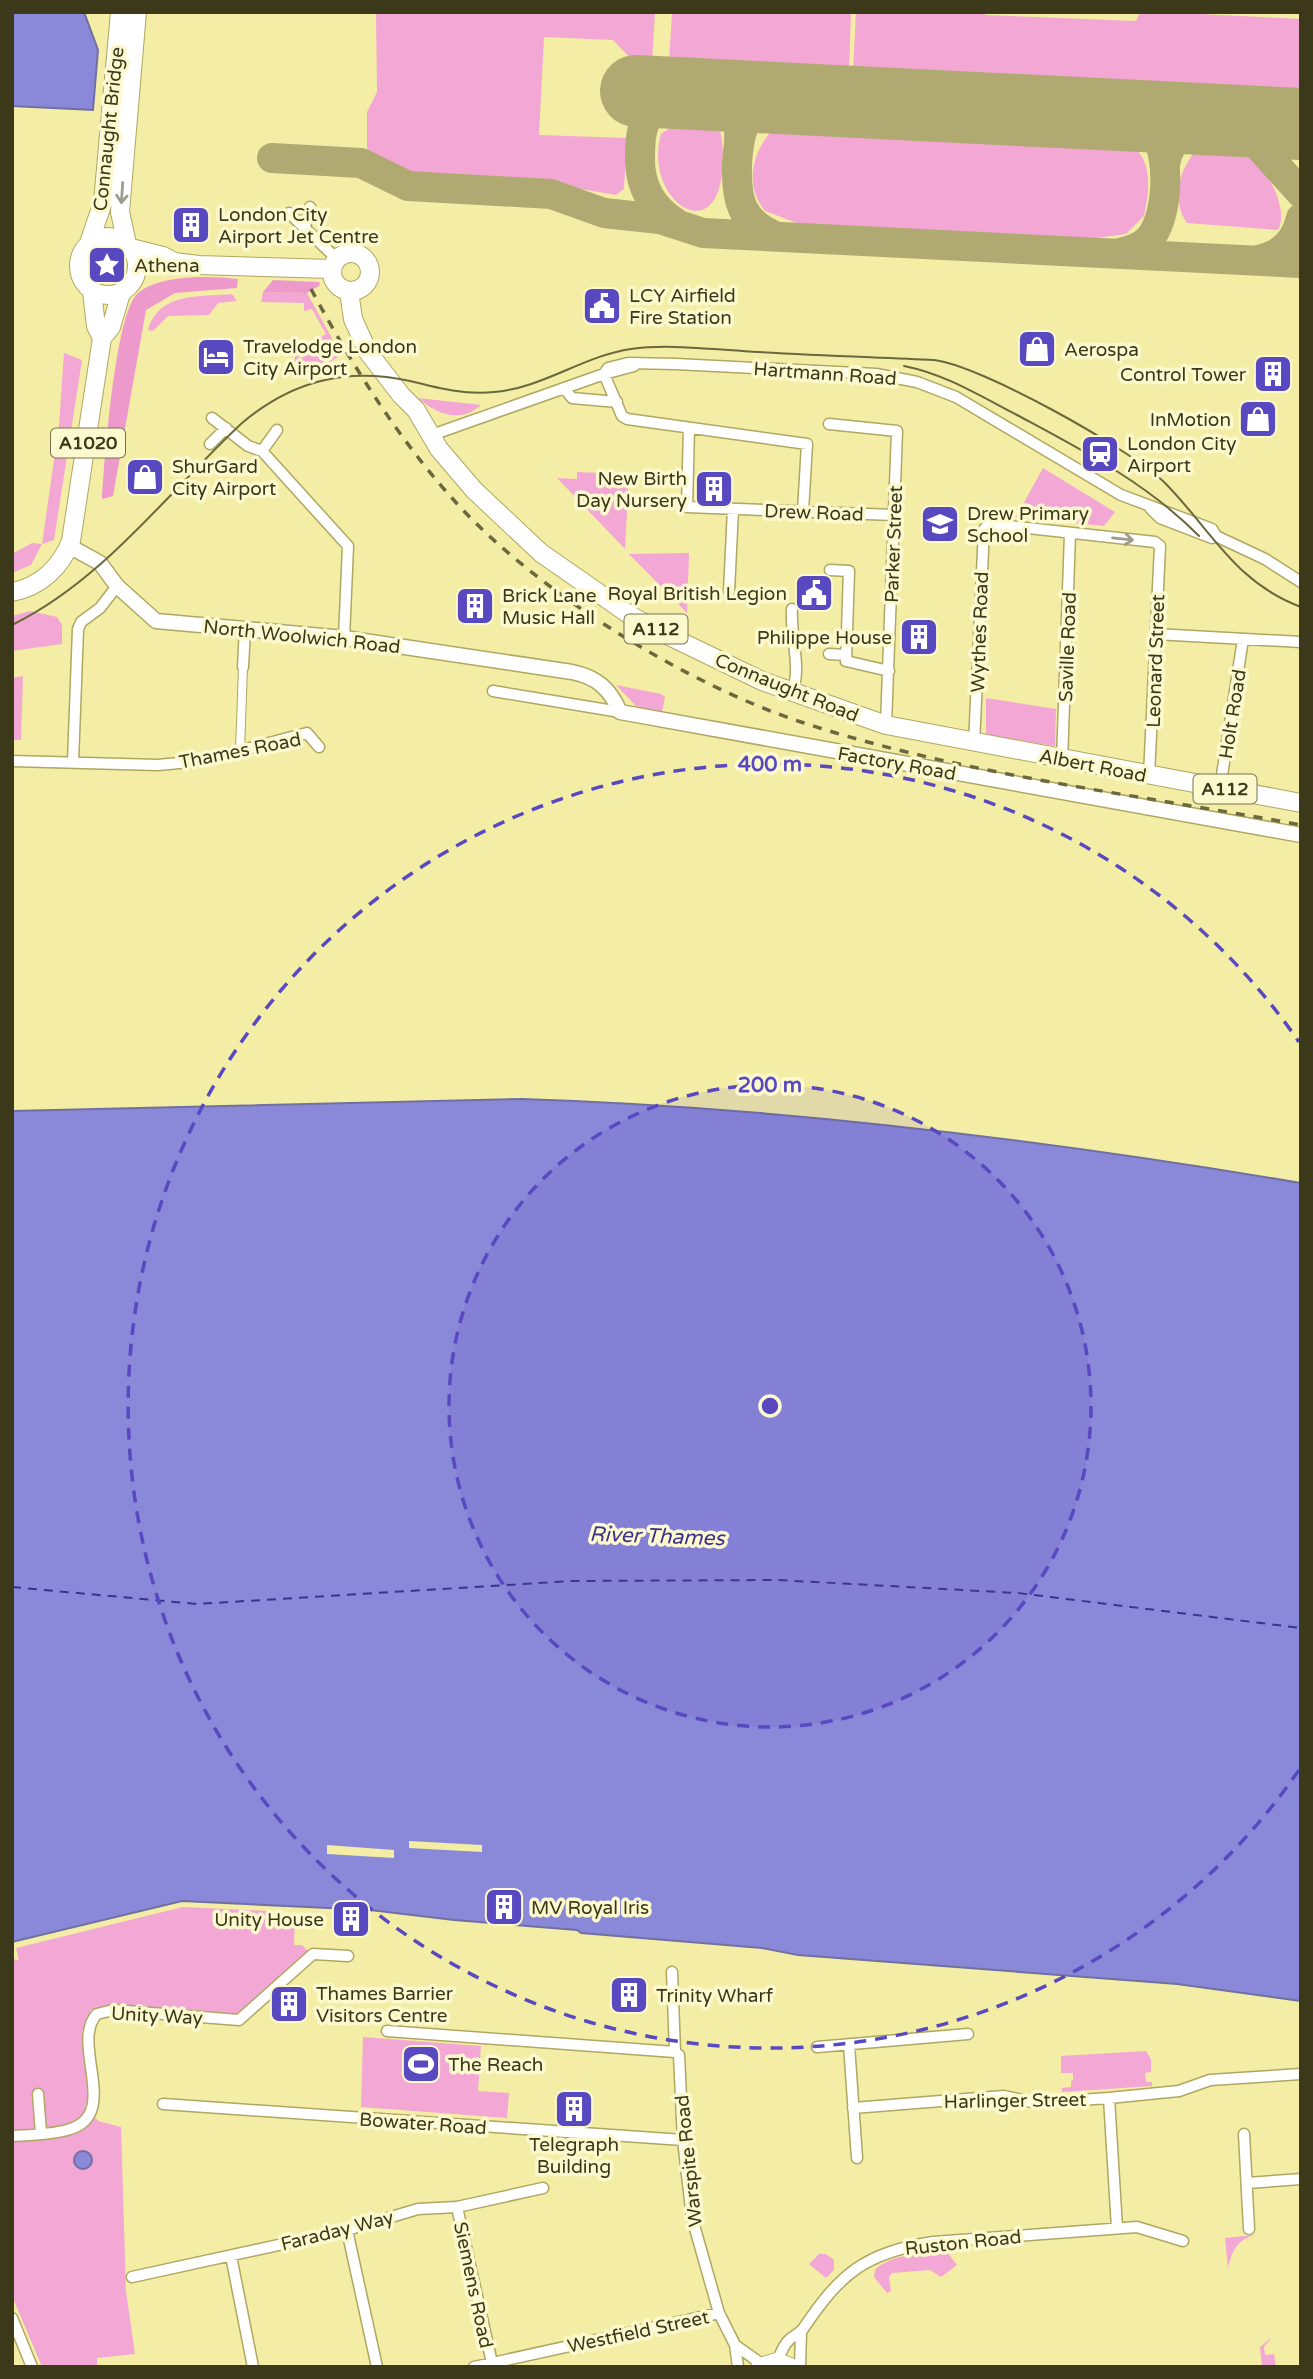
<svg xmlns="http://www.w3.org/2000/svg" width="1313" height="2379" viewBox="0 0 1313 2379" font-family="'Varela Round',sans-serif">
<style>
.green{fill:#f3a7d5}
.forest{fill:#ed99cc}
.water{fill:#8988d9;stroke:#7270a0;stroke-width:2}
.pier{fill:#f4eda5}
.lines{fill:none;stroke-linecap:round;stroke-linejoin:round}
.ferry{stroke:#3e3290;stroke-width:2;stroke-dasharray:9 7;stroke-linecap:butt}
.taxiway{stroke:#b0aa72;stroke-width:30}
.runway{stroke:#b0aa72;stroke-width:72}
.pedestrian-casing{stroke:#afa762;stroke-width:10}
.minor-casing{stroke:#afa762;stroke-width:13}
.tertiary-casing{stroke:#afa762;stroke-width:17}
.primary-casing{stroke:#afa762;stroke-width:20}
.pedestrian{stroke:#fff;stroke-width:8}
.minor{stroke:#fff;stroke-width:10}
.tertiary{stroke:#fff;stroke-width:14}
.primary{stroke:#fff;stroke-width:18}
.tram{stroke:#6b673e;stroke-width:2}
.rail{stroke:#6b673e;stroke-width:3.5;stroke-dasharray:9 9;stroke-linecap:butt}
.oneway{stroke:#9e9c8d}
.ring{fill:none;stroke:#5849c1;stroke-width:3.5;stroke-dasharray:12 9}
.labels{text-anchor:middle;stroke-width:7;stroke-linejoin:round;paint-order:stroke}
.shield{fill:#fdf9cf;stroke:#767351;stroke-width:2}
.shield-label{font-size:18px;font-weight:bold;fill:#3c391b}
.street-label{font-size:19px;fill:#3c391b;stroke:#fdf9cf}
.poi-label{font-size:19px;fill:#3c391b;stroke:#fdf9cf;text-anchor:start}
.water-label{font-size:21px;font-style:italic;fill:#3e3290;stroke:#fdf9cf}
.centre{fill:#5849c1;stroke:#fdf9cf;stroke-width:3.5}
.ring-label{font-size:21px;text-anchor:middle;font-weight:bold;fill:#5849c1;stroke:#fdf9cf;stroke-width:7;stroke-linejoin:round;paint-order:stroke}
</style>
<rect width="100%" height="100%" fill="#f4eda5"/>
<!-- green -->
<path class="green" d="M376,12H655L652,62L633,61L613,40L544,37L539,135L627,138L624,189L616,195L541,182L425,175L406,170L367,151V112L377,92Z
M672,12H851L849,72L669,63Z
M856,12H982L986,15L1136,21L1139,14L1159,12L1301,19V95L853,72Z
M677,123L718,124C724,140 723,156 722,173C714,248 643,199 661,134Z
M776,126L1131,145C1154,162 1149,191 1144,216L1126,234L1082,240L805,226L765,211C743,184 753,149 776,126Z
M1199,147C1211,148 1227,146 1238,149C1261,156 1291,207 1278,230L1187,223C1170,198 1180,167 1199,147Z
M88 265a19 19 0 1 1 38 0a19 19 0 1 1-38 0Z
M263,292L307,293L341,355L322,367L292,375L295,358L286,337L300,359L323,344L319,338L326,334L312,309L304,311V303L261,302Z
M232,294L237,301L218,303L209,315L168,316L153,331L148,330C159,292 199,297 232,294Z
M64,353L82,360L54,540L42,544L31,565L12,573V554L32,543L42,544L59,425Z
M418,398L481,405C460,424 436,414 418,398Z
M1043,468L1115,512L1104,526L1016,517Z
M577,472L629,474L625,549L557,478L577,479Z
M689,553L687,613L629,554Z
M30,611L57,617L62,625V644L12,651V616Z
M23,676L21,740H12V678Z
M616,685L661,694L665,697L662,713L636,706Z
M986,698L1056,709L1055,746L986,735Z
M183,1907L269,1911L274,1917H295L294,1945H302L308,1951L240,2015L107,2005L91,2010L82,2032L89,2094L85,2107L98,2121L121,2127L126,2291L135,2354L97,2358V2367H42L12,2296V1959L19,1960L16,1948Z
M363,2037L481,2046L478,2091L509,2093L507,2118L361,2107Z
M1146,2051L1151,2059V2072L1145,2073L1146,2082H1152V2086L1062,2092V2088L1071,2087V2081L1073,2080V2073H1061V2056Z
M1256,2235C1237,2239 1232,2251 1228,2268L1225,2238Z
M947,2252L957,2265L941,2277L930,2270L892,2273L889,2277L891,2291L887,2293L874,2277L875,2270C891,2253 925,2254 947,2252Z
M819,2254H826L834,2260V2270L826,2278L809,2264Z
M1271,2338L1264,2347L1265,2355L1274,2354L1276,2367H1262L1260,2347Z"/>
<!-- forest -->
<path class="forest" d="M238,279L237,288L175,293L146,310L113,496L102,499C104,464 115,312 138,293C162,274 210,276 238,279Z
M273,280L319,282L320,285L307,293L263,292Z"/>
<!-- water -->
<path class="water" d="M12,12H84L98,50L93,110L12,106Z
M522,1099C782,1107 1044,1140 1301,1183V2001L1177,1984L798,1955L762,1948L581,1933L577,1930L454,1920L370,1910L182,1901L12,1942V1111Z
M74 2160a9 9 0 1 1 18 0a9 9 0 1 1-18 0Z"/>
<!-- pier -->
<path class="pier" d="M409,1841L482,1845V1852L409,1848Z
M327,1845L394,1850V1858L327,1854Z"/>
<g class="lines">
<!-- ferry -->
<path class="ferry" d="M12,1587L197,1604L572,1581L778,1580L1018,1593L1301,1628"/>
<!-- taxiway -->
<path class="taxiway" d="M1222,120L1247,133L1301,193
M272,158L361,163L408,186L551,194L604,213L660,219L703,233L1301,263
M1165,164C1170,137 1187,126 1212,119
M676,223C653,209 640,187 640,160C640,146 640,131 647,118C662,92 712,82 732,107C741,118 739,131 739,144
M775,236C741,222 736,200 737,165C739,127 745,106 787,98
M1120,253C1130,251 1142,247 1149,239C1168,220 1171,156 1155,135C1147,124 1136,120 1123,115
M1258,260C1281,256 1296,241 1301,218"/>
<!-- runway -->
<path class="runway" d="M636,91L1301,124"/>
<!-- pedestrian casing -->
<g class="pedestrian-casing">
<path id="pedestrian" d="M240,750L243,667"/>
</g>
<!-- minor casing -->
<g class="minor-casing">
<path id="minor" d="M289,213L337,259
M305,227L310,207
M604,374L608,368L628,363L676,364L876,374L917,382L956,397L1121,495L1212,529L1216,536L1265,559L1301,582
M604,374L622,416L627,419L807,444L803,511
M564,388L572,398L617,402
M212,418L248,446L262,451L348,546L344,638
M829,424L897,431L886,725
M689,428L687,507L894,515
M429,436L604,374L634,366
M210,444L226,428
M262,451L277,430
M1150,508L1160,518L1212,538L1216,536
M830,570L849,571L846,661L889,671
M729,591L733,509
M792,609C790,636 802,667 792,693
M1155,634L1301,642
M829,654L846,655
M243,667L245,628
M493,691L620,712
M974,744L984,529L990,524L1155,542L1160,546L1149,776
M1062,760L1070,534
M12,761L158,765L200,761L307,733L319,747
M73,762L78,629L81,622L100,608L117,586
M1220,788L1243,639
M672,1972L675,2052
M387,2031L675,2052
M849,2045L857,2158
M817,2047L968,2034
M675,2052L679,2055L683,2140L692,2218L719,2313L735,2345L738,2367
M38,2094L41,2133
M1109,2098L1117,2228
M163,2104L683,2140
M853,2108L1004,2096L1036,2103L1109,2098L1179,2091L1210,2080L1301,2074
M1244,2134L1249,2229
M12,2136C30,2135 49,2135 67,2130C123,2116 69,2043 97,2014L113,2010L239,2020L313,1954L348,1956
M1247,2183L1301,2179
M457,2207L492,2363
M347,2230L377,2367
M231,2256L253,2367
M132,2277L347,2230L418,2209L457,2207L543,2188
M12,2318L32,2367
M735,2345L763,2365
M777,2362C780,2354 784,2344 790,2339C795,2335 800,2333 803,2329C841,2273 864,2253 933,2242L1137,2227L1183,2241
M474,2367L719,2313
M800,2367L801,2331"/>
</g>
<!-- tertiary casing -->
<g class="tertiary-casing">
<path id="tertiary" d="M69,546L100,563L117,586L156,621L344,638L572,672C597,677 610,689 620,712L1301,835"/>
</g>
<!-- primary casing -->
<g class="primary-casing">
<path id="primary" d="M79 266a29 29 0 1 1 58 0a29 29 0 1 1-58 0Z
M89,243L103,202L120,12
M127,244L120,212L137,12
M131,248L163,256L174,262L199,265L332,269
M332 272a19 19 0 1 1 38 0a19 19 0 1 1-38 0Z
M349,291L353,319L368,352L401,395L416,410L439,449L474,490L541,553L633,617L667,635L762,681L886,725L1301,803
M102,338L111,327L121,293
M12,592C40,587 61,567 71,541L102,338L96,326L92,292
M760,2367L777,2362L790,2367"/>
</g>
<!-- pedestrian -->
<use href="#pedestrian" class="pedestrian"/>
<!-- minor -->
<use href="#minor" class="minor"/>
<!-- tertiary -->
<use href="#tertiary" class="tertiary"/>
<!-- primary -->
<use href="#primary" class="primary"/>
<!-- tram -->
<path class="tram" d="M904,366C945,374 980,396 1017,415C1082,450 1147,483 1199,536
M12,625C104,580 168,492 242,423C292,381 346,367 410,381C438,388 465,395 494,392C543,388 583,356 631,349C667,344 706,349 742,351C806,355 870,357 934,360C980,365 1130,449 1164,482C1211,529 1234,582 1301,607"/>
<!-- rail -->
<path class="rail" d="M311,289C353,367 402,445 462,509C545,597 687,684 801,722C962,775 1135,794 1301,825"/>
</g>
<!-- one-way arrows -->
<defs><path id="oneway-shaft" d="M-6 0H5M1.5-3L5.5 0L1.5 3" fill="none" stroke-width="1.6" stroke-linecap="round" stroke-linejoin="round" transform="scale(1.75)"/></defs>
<g class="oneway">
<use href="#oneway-shaft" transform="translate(122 193) rotate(94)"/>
<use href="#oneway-shaft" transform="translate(1123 539) rotate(6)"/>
</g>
<!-- distance rings -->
<circle cx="770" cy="1406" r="321" fill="#5849c1" fill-opacity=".12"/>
<g class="ring">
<circle cx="770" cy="1406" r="321"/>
<path d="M1299 1770A642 642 0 1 1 1299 1042"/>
</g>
<!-- icons -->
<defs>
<g id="building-square" transform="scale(2.0125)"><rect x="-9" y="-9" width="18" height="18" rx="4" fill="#5849c1" stroke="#fdf9cf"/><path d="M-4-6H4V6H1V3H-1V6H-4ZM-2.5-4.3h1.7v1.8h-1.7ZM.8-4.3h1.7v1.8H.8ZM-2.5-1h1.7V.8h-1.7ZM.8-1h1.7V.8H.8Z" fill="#fff"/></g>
<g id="sight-square" transform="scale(2.0125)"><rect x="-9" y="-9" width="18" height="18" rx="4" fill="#5849c1" stroke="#fdf9cf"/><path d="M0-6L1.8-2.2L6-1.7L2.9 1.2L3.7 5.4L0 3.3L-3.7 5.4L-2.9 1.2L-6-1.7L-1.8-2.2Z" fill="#fff"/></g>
<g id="civic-square" transform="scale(2.0125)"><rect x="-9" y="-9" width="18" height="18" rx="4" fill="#5849c1" stroke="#fdf9cf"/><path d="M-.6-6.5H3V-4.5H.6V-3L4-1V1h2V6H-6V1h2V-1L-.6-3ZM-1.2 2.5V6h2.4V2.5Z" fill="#fff"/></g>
<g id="shop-square" transform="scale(2.0125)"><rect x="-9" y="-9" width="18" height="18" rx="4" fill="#5849c1" stroke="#fdf9cf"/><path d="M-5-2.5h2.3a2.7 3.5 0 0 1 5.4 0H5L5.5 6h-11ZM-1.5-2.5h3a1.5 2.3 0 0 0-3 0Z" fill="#fff"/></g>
<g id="hotel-square" transform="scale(2.0125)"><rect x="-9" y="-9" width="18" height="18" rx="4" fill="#5849c1" stroke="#fdf9cf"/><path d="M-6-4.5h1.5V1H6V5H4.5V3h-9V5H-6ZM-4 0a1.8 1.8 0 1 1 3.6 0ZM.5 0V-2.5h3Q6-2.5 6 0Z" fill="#fff"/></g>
<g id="station-square" transform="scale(2.0125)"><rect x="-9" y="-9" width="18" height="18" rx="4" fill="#5849c1" stroke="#fdf9cf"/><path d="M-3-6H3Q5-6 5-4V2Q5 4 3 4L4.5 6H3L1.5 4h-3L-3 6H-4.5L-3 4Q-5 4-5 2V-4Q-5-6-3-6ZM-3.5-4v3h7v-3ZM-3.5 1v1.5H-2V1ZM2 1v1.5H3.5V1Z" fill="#fff"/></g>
<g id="school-square" transform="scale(2.0125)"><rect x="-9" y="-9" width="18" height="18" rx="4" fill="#5849c1" stroke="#fdf9cf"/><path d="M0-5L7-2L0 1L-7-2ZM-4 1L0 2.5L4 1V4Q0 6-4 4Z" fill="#fff"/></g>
<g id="stadium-square" transform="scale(2.0125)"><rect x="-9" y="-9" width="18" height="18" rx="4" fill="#5849c1" stroke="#fdf9cf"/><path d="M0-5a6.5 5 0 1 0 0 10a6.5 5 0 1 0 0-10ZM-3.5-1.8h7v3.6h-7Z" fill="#fff"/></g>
</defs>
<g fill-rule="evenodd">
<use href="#building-square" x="191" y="225"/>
<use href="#sight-square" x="107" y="265"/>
<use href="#civic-square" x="602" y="306"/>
<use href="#shop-square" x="1037" y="349"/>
<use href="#hotel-square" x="216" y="357"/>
<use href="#building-square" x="1273" y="374"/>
<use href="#shop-square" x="1258" y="419"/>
<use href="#station-square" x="1100" y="454"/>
<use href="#shop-square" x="145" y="477"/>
<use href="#building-square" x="714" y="489"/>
<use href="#school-square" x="940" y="524"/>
<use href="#civic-square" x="814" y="593"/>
<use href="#building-square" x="475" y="606"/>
<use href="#building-square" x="919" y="637"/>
<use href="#building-square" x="504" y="1907"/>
<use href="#building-square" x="351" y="1919"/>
<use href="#building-square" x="629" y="1995"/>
<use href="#building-square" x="289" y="2004"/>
<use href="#stadium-square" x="421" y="2064"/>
<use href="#building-square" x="574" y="2109"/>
</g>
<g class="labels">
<!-- shield labels -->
<g class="shield">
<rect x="51" y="428.5" width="74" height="29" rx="5"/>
<rect x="624.5" y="614.5" width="63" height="29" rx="5"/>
<rect x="1193.5" y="774.5" width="63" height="29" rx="5"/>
</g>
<g class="shield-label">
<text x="88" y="449">A1020</text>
<text x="656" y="635">A112</text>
<text x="1225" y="795">A112</text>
</g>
<!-- street labels -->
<g class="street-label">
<text transform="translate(108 129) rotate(-84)" y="7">Connaught Bridge</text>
<text transform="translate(825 373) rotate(4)" y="7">Hartmann Road</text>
<text transform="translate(814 512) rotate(2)" y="7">Drew Road</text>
<text transform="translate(893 544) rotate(-88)" y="7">Parker Street</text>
<text transform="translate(979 632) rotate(-88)" y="7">Wythes Road</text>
<text transform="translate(302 636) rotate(6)" y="7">North Woolwich Road</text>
<text transform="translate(1067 647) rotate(-88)" y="7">Saville Road</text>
<text transform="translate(1155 661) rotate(-88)" y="7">Leonard Street</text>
<text transform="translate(787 687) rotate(22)" y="7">Connaught Road</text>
<text transform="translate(1232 714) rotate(-81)" y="7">Holt Road</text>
<text transform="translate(240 750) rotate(-11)" y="7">Thames Road</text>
<text transform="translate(897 763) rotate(10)" y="7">Factory Road</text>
<text transform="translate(1093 765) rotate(11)" y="7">Albert Road</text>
<text transform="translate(157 2015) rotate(3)" y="7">Unity Way</text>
<text transform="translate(1015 2100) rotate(-1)" y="7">Harlinger Street</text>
<text transform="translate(423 2123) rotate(4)" y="7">Bowater Road</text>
<text transform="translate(688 2161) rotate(-96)" y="7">Warspite Road</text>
<text transform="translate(337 2230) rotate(-14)" y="7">Faraday Way</text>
<text transform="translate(963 2242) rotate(-6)" y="7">Ruston Road</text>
<text transform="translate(474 2285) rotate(78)" y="7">Siemens Road</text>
<text transform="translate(638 2331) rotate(-12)" y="7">Westfield Street</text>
</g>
<!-- poi labels -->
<g class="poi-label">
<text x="218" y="221">London City<tspan x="218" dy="22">Airport Jet Centre</tspan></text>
<text x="134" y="272">Athena</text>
<text x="629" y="302">LCY Airfield<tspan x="629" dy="22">Fire Station</tspan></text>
<text x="243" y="353">Travelodge London<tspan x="243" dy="22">City Airport</tspan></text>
<text x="1064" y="356">Aerospa</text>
<text x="1246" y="381" text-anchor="end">Control Tower</text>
<text x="1231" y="426" text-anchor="end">InMotion</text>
<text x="1127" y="450">London City<tspan x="1127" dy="22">Airport</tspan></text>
<text x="172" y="473">ShurGard<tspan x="172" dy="22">City Airport</tspan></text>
<text x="687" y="485" text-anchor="end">New Birth<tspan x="687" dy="22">Day Nursery</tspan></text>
<text x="967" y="520">Drew Primary<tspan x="967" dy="22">School</tspan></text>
<text x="787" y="600" text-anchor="end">Royal British Legion</text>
<text x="502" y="602">Brick Lane<tspan x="502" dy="22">Music Hall</tspan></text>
<text x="892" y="644" text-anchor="end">Philippe House</text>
<text x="531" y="1914">MV Royal Iris</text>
<text x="324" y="1926" text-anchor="end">Unity House</text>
<text x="316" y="2000">Thames Barrier<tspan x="316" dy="22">Visitors Centre</tspan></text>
<text x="656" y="2002">Trinity Wharf</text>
<text x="448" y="2071">The Reach</text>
<text x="574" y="2151" text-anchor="middle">Telegraph<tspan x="574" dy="22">Building</tspan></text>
</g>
<!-- water labels -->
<g class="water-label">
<text transform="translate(657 1536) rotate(2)" y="7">River Thames</text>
</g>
</g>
<circle cx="770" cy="1406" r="10" class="centre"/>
<g class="ring-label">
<text x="770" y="771">400 m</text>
<text x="770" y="1092">200 m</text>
</g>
<!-- border -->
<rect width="1313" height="2379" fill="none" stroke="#3c391b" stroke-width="28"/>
</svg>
